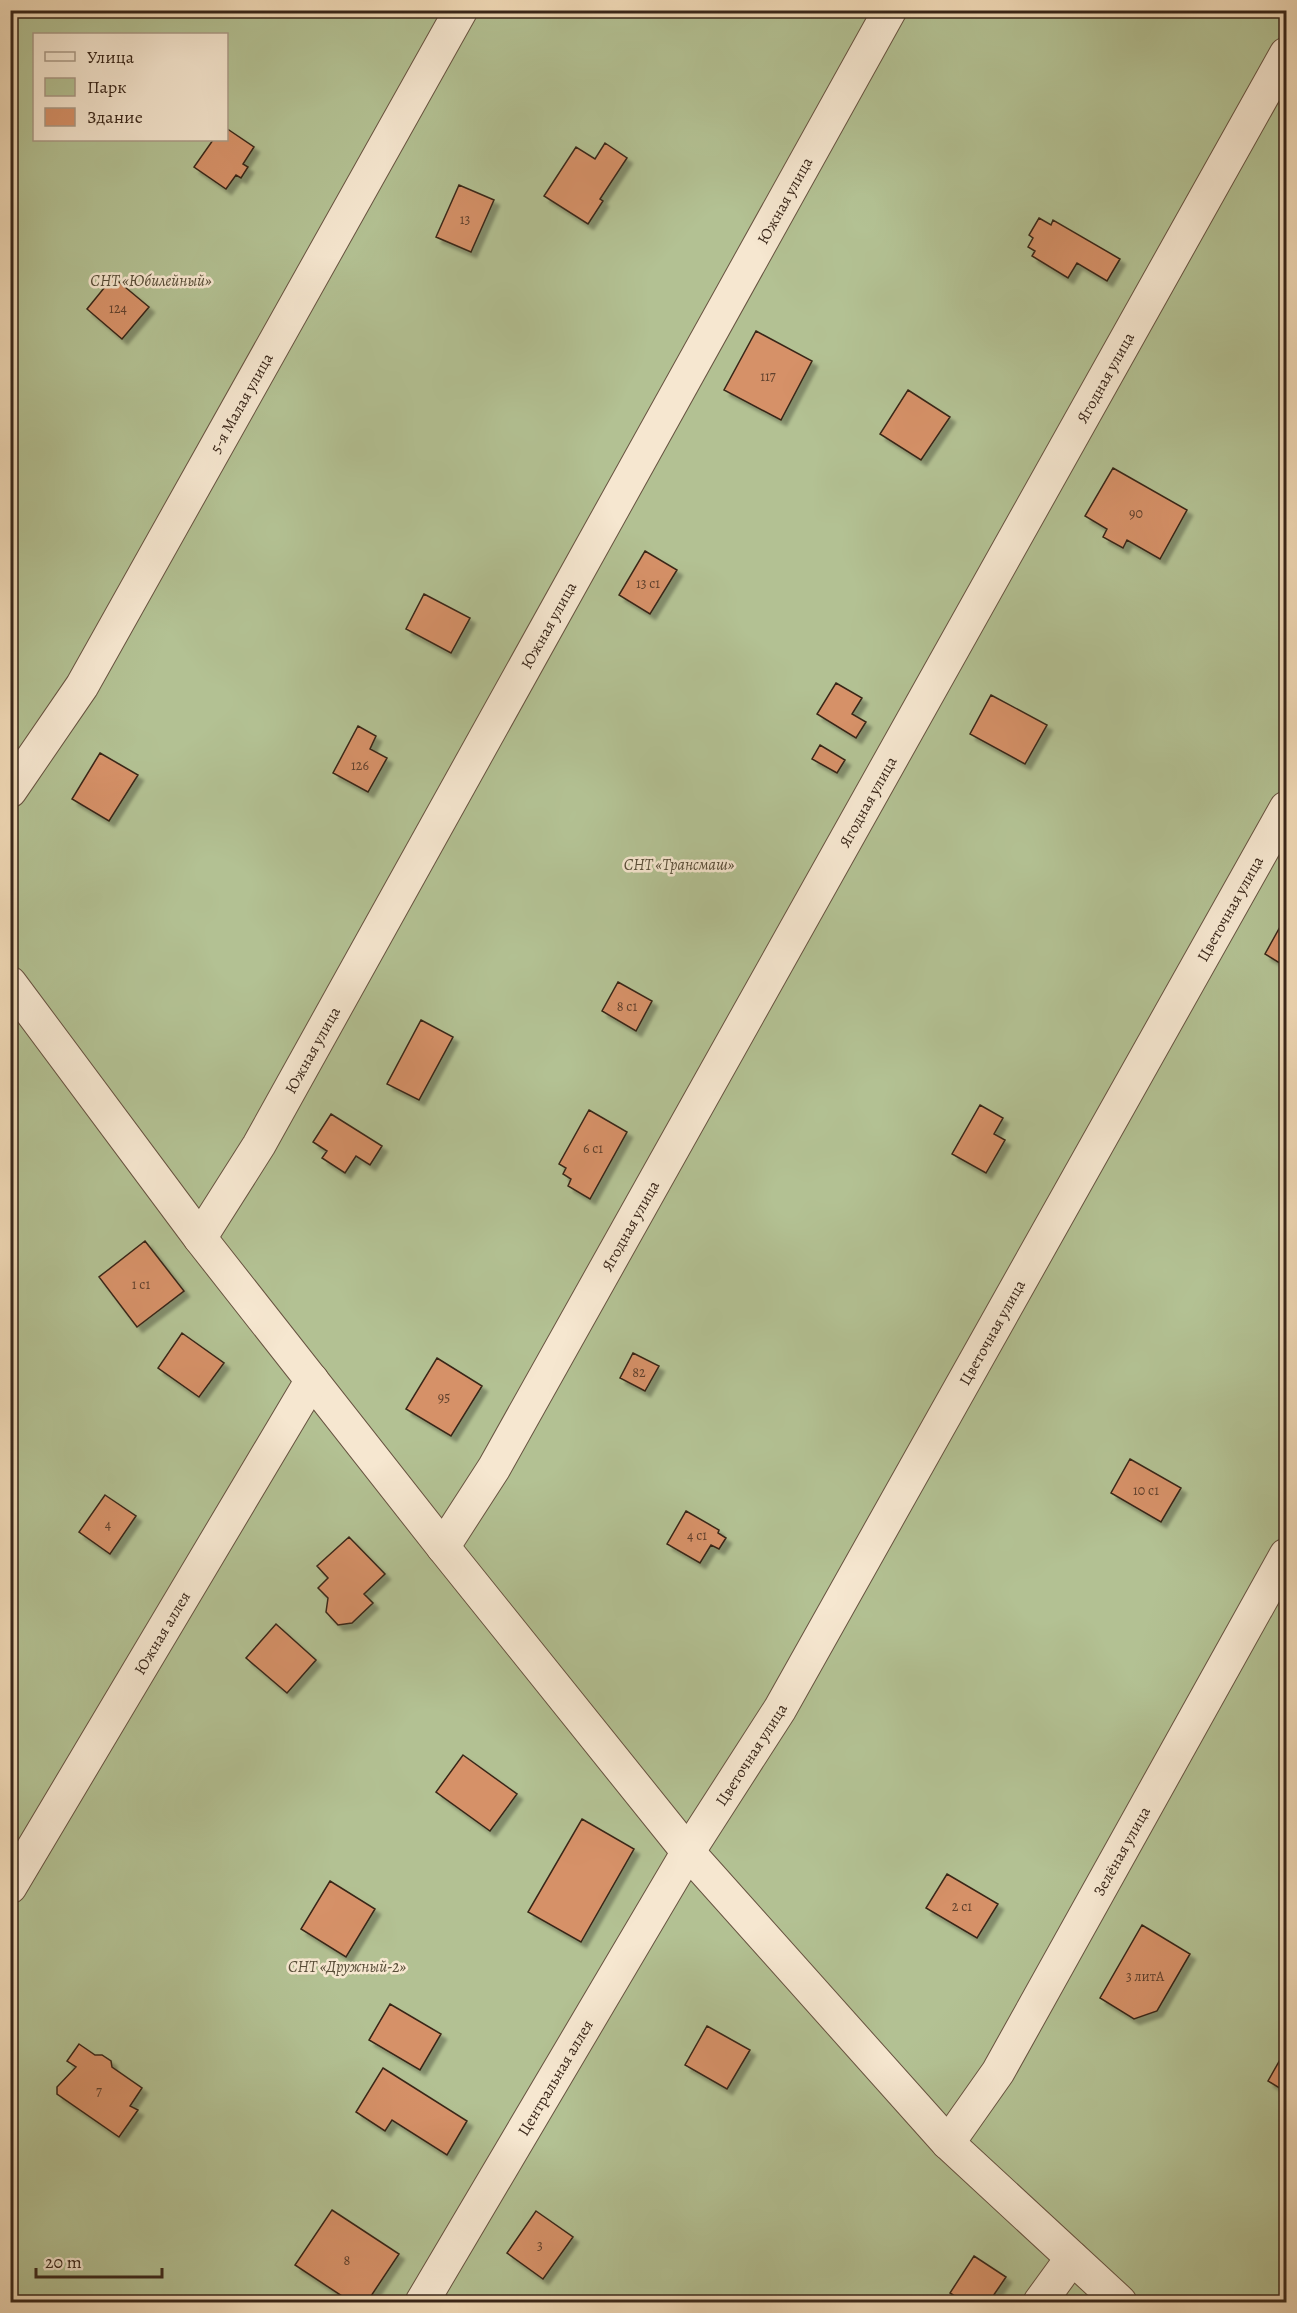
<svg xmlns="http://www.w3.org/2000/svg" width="1297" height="2313" viewBox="0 0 1297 2313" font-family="Alegreya,serif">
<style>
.green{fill:#b3c193;stroke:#767456;stroke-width:1.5;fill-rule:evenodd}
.building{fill:#d69168;stroke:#392619;stroke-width:1.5;filter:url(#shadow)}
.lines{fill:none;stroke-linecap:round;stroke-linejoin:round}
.minor-casing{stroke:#675340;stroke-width:35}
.minor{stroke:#f6e7d0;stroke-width:33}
.labels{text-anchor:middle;stroke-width:5;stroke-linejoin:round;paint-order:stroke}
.number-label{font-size:14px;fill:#60412d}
.street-label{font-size:16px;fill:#392619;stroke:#f6e7d0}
.park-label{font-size:16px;font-style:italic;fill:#584d38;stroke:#f6e7d0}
</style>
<defs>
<filter id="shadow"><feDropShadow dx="5.5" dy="5.5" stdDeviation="1.5" flood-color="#0004"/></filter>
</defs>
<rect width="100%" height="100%" fill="#f1dab7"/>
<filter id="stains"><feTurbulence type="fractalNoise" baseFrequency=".00333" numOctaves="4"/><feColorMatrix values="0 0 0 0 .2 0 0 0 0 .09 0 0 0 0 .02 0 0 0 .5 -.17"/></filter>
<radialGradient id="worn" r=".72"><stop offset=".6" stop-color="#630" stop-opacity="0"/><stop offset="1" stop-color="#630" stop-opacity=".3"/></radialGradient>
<!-- green -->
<path class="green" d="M11,11H1286V2302H11ZM34,34H226V140H34Z"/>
<!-- building -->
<path class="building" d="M226,128L254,147L243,164L248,167L241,178L236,175L226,189L194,167L213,140H226Z
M605,143L627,158L600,199L603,201L588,224L544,196L576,147L595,159Z
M459,185L494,200L471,252L436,237Z
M1039,218L1051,225L1053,220L1120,259L1107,281L1077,263L1068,278L1032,256L1035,251L1028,247L1033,238L1029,235Z
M113,277L149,307L122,339L87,309Z
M756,331L812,361L781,420L724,390Z
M908,390L950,417L921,460L880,434Z
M1113,468L1187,510L1160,559L1127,540L1123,548L1103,537L1107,529L1085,516Z
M645,551L677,570L650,614L619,595Z
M424,594L470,618L451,653L406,629Z
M836,683L862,698L852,714L866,722L856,738L817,714Z
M991,695L1047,725L1025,764L970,734Z
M358,726L376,736L370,749L387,758L368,792L333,773Z
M820,745L845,760L837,773L812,759Z
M100,753L138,775L109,821L72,799Z
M1286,916V967L1265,954Z
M618,982L652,1001L636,1031L602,1011Z
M421,1020L453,1037L419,1100L387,1084Z
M980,1105L1003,1118L994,1134L1005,1140L986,1173L952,1154Z
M589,1110L627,1132L590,1199L568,1186L571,1179L563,1174L566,1168L559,1164Z
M331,1114L382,1146L370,1165L356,1156L345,1173L322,1158L327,1151L313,1142Z
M145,1241L184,1291L137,1327L99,1277Z
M182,1333L224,1363L199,1397L158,1368Z
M633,1353L659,1366L645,1391L620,1378Z
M437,1358L482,1386L451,1436L406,1409Z
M1130,1459L1181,1488L1161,1522L1111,1493Z
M105,1495L136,1516L110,1554L79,1532Z
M686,1511L719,1530L718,1533L726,1538L719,1549L711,1545L700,1563L667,1544Z
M349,1537L385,1574L364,1594L373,1603L352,1623L338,1625L326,1612L328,1598L318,1588L328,1578L317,1566Z
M276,1624L316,1660L287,1693L246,1658Z
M463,1755L517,1794L490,1831L436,1792Z
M582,1819L634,1849L581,1942L528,1912Z
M947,1874L998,1904L977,1938L926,1908Z
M330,1881L375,1909L346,1957L301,1929Z
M1142,1925L1190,1954L1157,2011L1134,2019L1100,1998Z
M390,2004L441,2034L420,2070L369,2040Z
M707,2026L750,2050L727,2089L685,2065Z
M79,2044L95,2055H102L111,2061L112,2067L142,2088L130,2106L138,2110L119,2137L57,2094V2087L76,2067L67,2061Z
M1285,2051L1286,2052V2092L1268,2081Z
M383,2068L467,2121L447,2155L392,2120L385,2131L356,2112Z
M332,2210L399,2254L367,2302H351L295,2265Z
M536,2211L573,2237L543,2279L507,2253Z
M974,2256L1006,2277L989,2302H964L950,2293Z"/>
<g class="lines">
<!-- minor casing -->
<g class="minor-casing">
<g id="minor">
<path id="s1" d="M10,791L82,686L461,10"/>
<path d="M10,983L200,1238L443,1547L688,1852L948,2143L1120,2302"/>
<path id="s2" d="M200,1238L259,1145L890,10"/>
<path id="s3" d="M443,1547L494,1468L1286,54"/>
<path id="s4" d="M10,1887L312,1380"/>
<path id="s5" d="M948,2143L998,2072L1286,1555"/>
<path id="s6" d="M422,2302L688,1852L780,1709L1286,808"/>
<path d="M1040,2302L1072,2258"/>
</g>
</g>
<!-- minor -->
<use href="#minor" class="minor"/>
</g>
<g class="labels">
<!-- number labels -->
<g class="number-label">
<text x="465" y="224">13</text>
<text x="118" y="313">124</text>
<text x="768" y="381">117</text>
<text x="1136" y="518">90</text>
<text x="648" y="588">13 с1</text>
<text x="360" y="770">126</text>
<text x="627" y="1011">8 с1</text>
<text x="593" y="1153">6 с1</text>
<text x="141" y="1289">1 с1</text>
<text x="639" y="1377">82</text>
<text x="444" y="1402">95</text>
<text x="1146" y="1495">10 с1</text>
<text x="108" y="1529">4</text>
<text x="697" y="1540">4 с1</text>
<text x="962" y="1911">2 с1</text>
<text x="1145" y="1981">3 литА</text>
<text x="99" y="2096">7</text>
<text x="540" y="2250">3</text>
<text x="347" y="2265">8</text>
</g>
<!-- street labels -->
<g class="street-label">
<text dy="6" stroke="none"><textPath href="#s2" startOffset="1191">Южная улица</textPath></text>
<text dy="6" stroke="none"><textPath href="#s3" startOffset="1344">Ягодная улица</textPath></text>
<text dy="6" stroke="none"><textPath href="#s1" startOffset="452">5-я Малая улица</textPath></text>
<text dy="6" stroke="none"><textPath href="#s2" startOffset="705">Южная улица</textPath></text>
<text dy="6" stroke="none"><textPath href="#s3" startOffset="858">Ягодная улица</textPath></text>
<text dy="6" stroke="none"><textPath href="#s6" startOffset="1611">Цветочная улица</textPath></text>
<text dy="6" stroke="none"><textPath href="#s2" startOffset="219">Южная улица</textPath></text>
<text dy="6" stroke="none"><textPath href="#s3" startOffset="372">Ягодная улица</textPath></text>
<text dy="6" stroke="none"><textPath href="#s6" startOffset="1125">Цветочная улица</textPath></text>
<text dy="6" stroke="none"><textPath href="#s4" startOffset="296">Южная аллея</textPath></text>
<text dy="6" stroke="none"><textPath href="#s6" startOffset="639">Цветочная улица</textPath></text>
<text dy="6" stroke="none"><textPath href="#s5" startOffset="340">Зелёная улица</textPath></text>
<text dy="6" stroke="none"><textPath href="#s6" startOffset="261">Центральная аллея</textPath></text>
</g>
<!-- park labels -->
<g class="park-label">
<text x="151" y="286">СНТ «Юбилейный»</text>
<text x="679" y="870">СНТ «Трансмаш»</text>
<text x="347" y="1972">СНТ «Дружный-2»</text>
</g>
</g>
<!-- margin -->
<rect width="1297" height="2313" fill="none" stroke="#f1dab7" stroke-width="36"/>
<rect x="12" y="12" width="1273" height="2289" fill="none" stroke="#392619" stroke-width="3"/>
<rect x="18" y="18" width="1261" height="2277" fill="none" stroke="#392619" stroke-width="1.5"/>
<!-- legend -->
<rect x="33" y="33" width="195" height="108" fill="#f6e7d0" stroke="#aa9a87" stroke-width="1.5"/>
<rect x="45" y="52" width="30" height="9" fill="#f6e7d0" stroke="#aa9a87" stroke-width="1.5"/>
<text x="87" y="63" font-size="18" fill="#392619">Улица</text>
<rect x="45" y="78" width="30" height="18" fill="#b3c193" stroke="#aa9a87" stroke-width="1.5"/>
<text x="87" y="93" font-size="18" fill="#392619">Парк</text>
<rect x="45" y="108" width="30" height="18" fill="#d69168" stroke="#aa9a87" stroke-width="1.5"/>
<text x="87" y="123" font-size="18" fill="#392619">Здание</text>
<!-- scale -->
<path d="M36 2268v9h126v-9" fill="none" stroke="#392619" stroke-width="3"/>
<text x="45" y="2268" font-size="18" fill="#392619" stroke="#f6e7d0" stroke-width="4.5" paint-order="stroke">20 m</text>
<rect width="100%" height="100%" filter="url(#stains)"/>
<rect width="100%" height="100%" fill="url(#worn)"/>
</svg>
